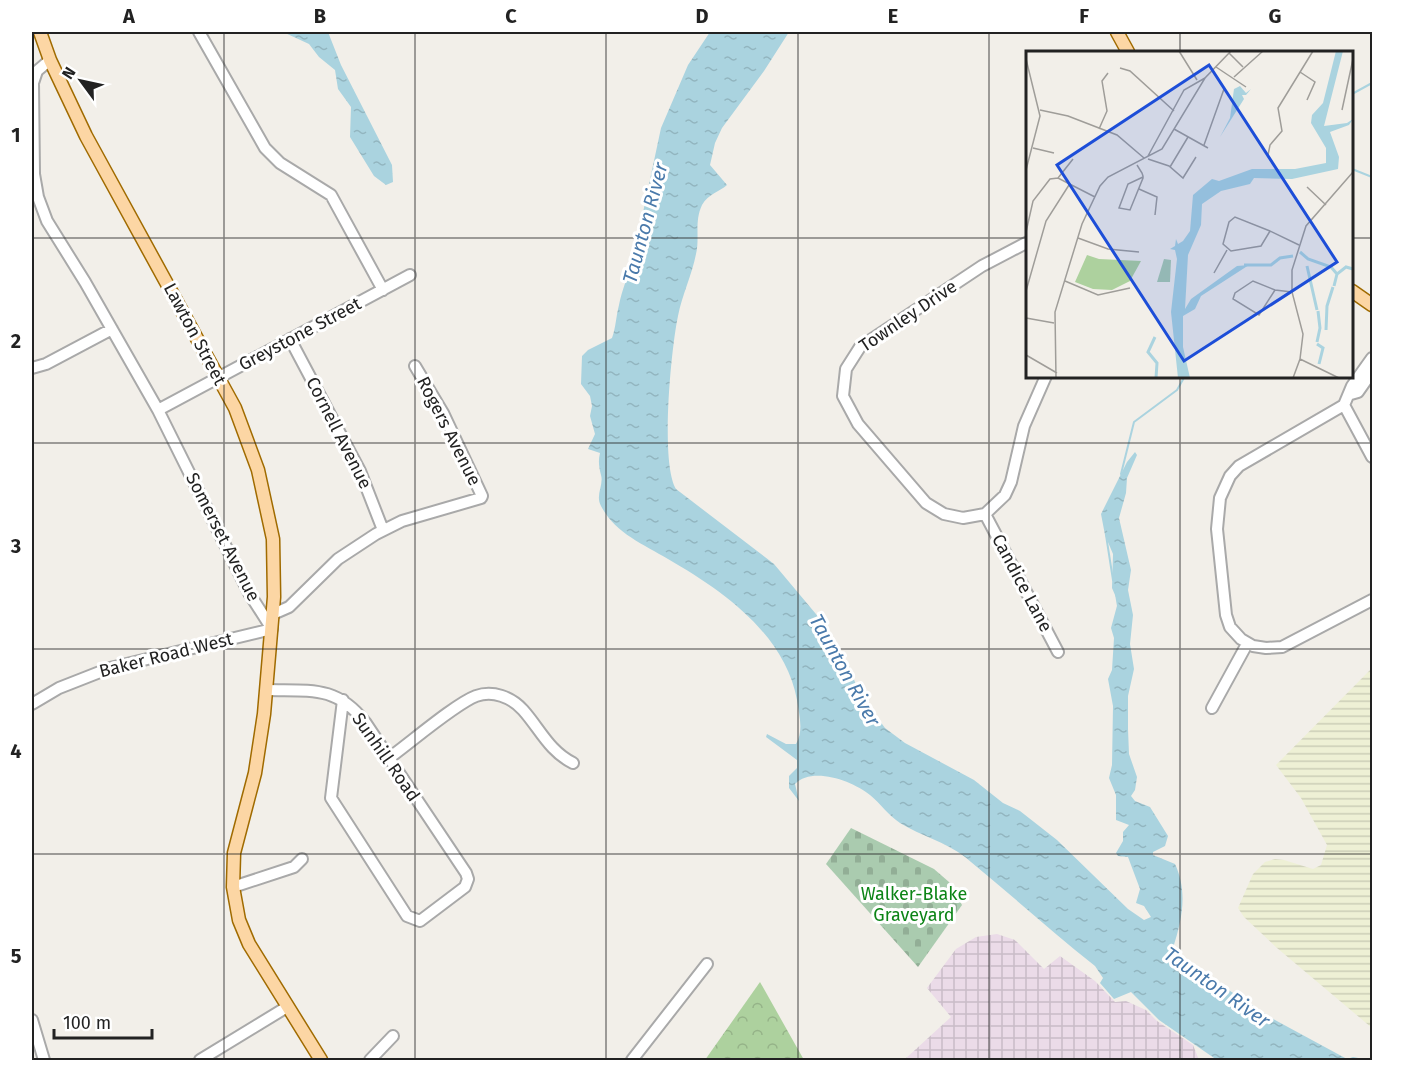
<svg xmlns="http://www.w3.org/2000/svg" width="1404" height="1092" viewBox="0 0 1404 1092" font-family="'Fira Sans',sans-serif">
<style>
.industrial{fill:url(#industrial-grid)}
.farmland{fill:url(#farmland-rules)}
.forest{fill:url(#forest-crowns)}
.cemetery{fill:url(#cemetery-stones)}
.water{fill:url(#water-ripples)}
.lines{fill:none;stroke-linecap:round;stroke-linejoin:round}
.stream{stroke:#aad3df;stroke-width:2}
.minor-casing{stroke:#a9a9a9;stroke-width:14}
.major-casing{stroke:#a06b00;stroke-width:15}
.minor{stroke:#fff;stroke-width:10}
.major{stroke:#fcd6a4;stroke-width:12}
.grid{fill:none;stroke:#222;stroke-width:1.5;stroke-opacity:0.55}
.labels{text-anchor:middle;stroke-width:6;stroke-linejoin:round;paint-order:stroke}
.street-label{font-size:18px;fill:#222;stroke:#fff}
.park-label{font-size:18px;fill:#0c8416;stroke:#fff}
.water-label{font-size:20px;font-style:italic;fill:#4a7aab;stroke:#fff}
.inset-river{fill:none;stroke:#aad3df;stroke-width:3}
.inset-road{fill:none;stroke:#9f9d99;stroke-width:1.5}
.view{fill:#1d4ed8;fill-opacity:0.15;stroke:#1d4ed8;stroke-width:3}
.inset-edge{fill:none;stroke:#222;stroke-width:3}
.neatline{fill:none;stroke:#222;stroke-width:2}
.grid-label{font-size:20px;text-anchor:middle;font-weight:bold;fill:#222}
</style>
<defs>
<pattern id="industrial-grid" width="8" height="8" patternUnits="userSpaceOnUse" patternTransform="scale(1.5)"><rect width="8" height="8" fill="#ebdbe8"/><path d="M0 4h8M4 0v8" fill="none" stroke="#c9bcc7"/></pattern>
<pattern id="farmland-rules" width="6" height="5" patternUnits="userSpaceOnUse" patternTransform="scale(1.5)"><rect width="6" height="5" fill="#eef0d5"/><path d="M0 2.5h6" fill="none" stroke="#ccceb7"/></pattern>
<pattern id="forest-crowns" width="20" height="18" patternUnits="userSpaceOnUse" patternTransform="scale(1.5)"><rect width="20" height="18" fill="#add19e"/><path d="M2 6a3 3 0 1 1 6 0M12 15a3 3 0 1 1 6 0" fill="none" stroke="#95b388"/></pattern>
<pattern id="cemetery-stones" width="16" height="16" patternUnits="userSpaceOnUse" patternTransform="scale(1.5)"><rect width="16" height="16" fill="#aacbaf"/><path d="M2 7V4a2 2 0 0 1 4 0v3zM10 15v-3a2 2 0 0 1 4 0v3z" fill="#92ae96"/></pattern>
<pattern id="water-ripples" width="26" height="14" patternUnits="userSpaceOnUse" patternTransform="scale(1.5)"><rect width="26" height="14" fill="#aad3df"/><path d="M2 4q2-2 4 0t4 0M15 11q2-2 4 0t4 0" fill="none" stroke="#92b5bf"/></pattern>
</defs>
<rect width="100%" height="100%" fill="#f2efe9"/>
<!-- industrial -->
<path class="industrial" d="M997,934L1015,940L1044,969L1060,956L1095,981L1115,1002L1126,1001L1146,1010L1157,1021L1193,1045L1199,1060H904L951,1017L927,988L956,949L976,937Z"/>
<!-- farmland -->
<path class="farmland" d="M1372,668V1028L1277,948L1244,917L1238,908L1253,874L1265,862L1275,859L1284,860L1313,869L1321,865L1327,845L1301,798L1276,765Z"/>
<!-- forest -->
<path class="forest" d="M760,982L804,1060H705Z"/>
<!-- cemetery -->
<path class="cemetery" d="M851,828L934,869L949,882L962,905L918,967L826,864Z"/>
<!-- water -->
<path class="water" d="M283,32H328L341,65L392,165L393,182L386,185L374,176L350,137L351,107L338,89L335,70L319,57L309,44Z
M710,32H789L764,71L722,128L715,143L710,165L727,185C719,192 708,194 702,205C694,222 700,238 696,254C692,275 682,295 678,316C671,349 660,463 676,489L774,564L826,626L849,666L859,693L885,728L905,743L974,780L1003,803L1020,811L1057,840L1128,909L1144,920L1151,917L1144,906L1136,903L1140,889L1128,857L1118,856L1116,853L1123,841V832L1129,825L1116,820V795L1109,778L1112,765L1113,706L1108,679L1112,670L1114,638L1111,628L1118,602L1112,588L1113,554L1105,535L1101,514L1127,462L1135,452L1137,455L1127,478L1126,493L1119,518L1131,570L1128,590L1133,615L1130,644L1134,669L1128,696V729L1129,754L1137,777L1135,790L1131,796L1135,801L1150,807L1168,836L1165,846L1153,852V855L1175,864C1188,892 1182,920 1173,948L1182,960L1275,1020L1347,1059L1353,1057L1369,1060H1217L1159,1020L1131,992L1114,999L1100,983L1103,978L1095,966C1051,931 1009,893 965,857C946,842 921,836 900,823C888,815 881,804 870,795C853,781 812,766 795,784L799,801L789,788V776L797,768V760L766,737L767,734L786,744H796C804,731 799,714 797,700C785,634 722,590 668,559C643,544 615,533 601,506C595,495 604,485 601,475C599,467 598,461 600,453L588,449L595,434L590,416L592,406L590,396L581,384L582,356L588,350L612,338C616,327 616,316 619,305C622,290 627,278 632,264L661,128L688,65Z"/>
<g class="lines">
<!-- stream -->
<path class="stream" d="M1352,94L1372,83
M1352,169L1372,177
M1121,474L1134,422L1177,390L1185,376
M1106,535L1113,580
M1116,594L1118,606"/>
<!-- minor casing -->
<g class="minor-casing">
<path id="minor" d="M199,32L265,148L280,163L331,195L383,290
M1028,242L982,266L860,347L846,369L843,396L858,424L926,503L944,514L963,518L985,514L1005,495L1011,482L1024,426L1046,376
M290,339L360,471L383,530
M1372,358L1352,386L1344,405L1239,466L1230,476L1220,498L1217,529L1226,615L1230,627L1241,639L1253,646L1266,648L1282,647L1372,600
M32,368L46,364L112,329
M1351,394L1358,392L1372,372
M1344,405L1372,457
M158,410L410,275
M985,514L1058,652
M273,614L289,607L338,559L376,534L402,521L481,498L482,496L443,413L415,366
M267,690C310,691 336,685 365,722L466,873L468,879L465,887L420,921L407,916L331,798L343,700
M32,704L59,688L110,668L272,629L249,593L158,410L85,282L47,221L38,197L34,174L33,83L37,71L50,60
M1212,708L1247,644
M389,758C410,743 455,704 476,696C493,690 511,697 523,710C540,729 549,751 573,763
M233,887L294,867L302,859
M32,1020L44,1060
M200,1060L287,1007
M370,1060L393,1036
M632,1060L707,964"/>
</g>
<!-- major casing -->
<g class="major-casing">
<path id="major" d="M40,32L50,60L86,136L235,408L258,470L273,539L274,597L264,714L255,773L234,853L233,887L239,920L249,944L321,1060
M1117,32L1128,52
M1352,291L1372,305"/>
</g>
<!-- minor -->
<use href="#minor" class="minor"/>
<!-- major -->
<use href="#major" class="major"/>
</g>
<!-- grid -->
<path class="grid" d="M224,32V1060M415,32V1060M606,32V1060M798,32V1060M989,32V1060M1180,32V52M32,238H1028M1352,238H1372M1180,376V1060M32,443H1372M32,649H1372M32,854H1372"/>
<g class="labels">
<!-- street labels -->
<g class="street-label">
<text transform="translate(908 316) rotate(-34)" y="6">Townley Drive</text>
<text transform="translate(195 334) rotate(62)" y="6">Lawton Street</text>
<text transform="translate(300 334) rotate(-28)" y="6">Greystone Street</text>
<text transform="translate(449 431) rotate(63)" y="6">Rogers Avenue</text>
<text transform="translate(339 433) rotate(63)" y="6">Cornell Avenue</text>
<text transform="translate(223 537) rotate(63)" y="6">Somerset Avenue</text>
<text transform="translate(1022 583) rotate(62)" y="6">Candice Lane</text>
<text transform="translate(166 655) rotate(-14)" y="6">Baker Road West</text>
<text transform="translate(386 757) rotate(55)" y="6">Sunhill Road</text>
</g>
<!-- park labels -->
<g class="park-label">
<text x="914" y="900">Walker-Blake<tspan x="914" dy="21">Graveyard</tspan></text>
</g>
<!-- water labels -->
<g class="water-label">
<text transform="translate(645 223) rotate(-75)" y="7">Taunton River</text>
<text transform="translate(845 670) rotate(61)" y="7">Taunton River</text>
<text transform="translate(1217 987) rotate(35)" y="7">Taunton River</text>
</g>
</g>
<!-- overview -->
<g transform="translate(1026 51)">
<rect width="327" height="327" fill="#f2efe9"/>
<path d="M61,204L73,208L115,210L104,230L86,239L67,238L49,231Z" fill="#add19e"/>
<path d="M138,208L145,209L144,231H131Z" fill="#aacbaf"/>
<path d="M310,0H317L298,75L321,72L327,68L323,74L304,81L313,106L312,118L266,128L228,127L224,133L195,140L176,153L175,174L162,204L159,258L165,248L211,215L223,214L175,245L169,258L157,265V296L164,327H152L145,261L151,208L149,199L144,198L149,195L150,188L152,193L157,190L164,180L167,144L186,128L193,130L226,118H269L300,112V97L285,72L286,64L297,52ZM214,35L220,42L225,38L220,44H216L218,48L194,86L204,67L208,38Z" fill="#aad3df"/>
<path class="inset-river" d="M274,201L282,208L305,216L311,223M218,214H245L254,207L267,205M281,215L291,259M308,235L311,223L320,216L327,218M300,279L301,255L307,236M129,286L122,301L131,312L130,327M291,291L294,277L292,260M291,293L297,297L293,313"/>
<path class="inset-road" d="M153,0L171,29M203,2L217,16M0,8L14,65L0,119M190,16L220,36M94,17L104,20L148,60M274,21L289,31L281,49M208,26L237,0M14,59L42,65L91,84L118,107M316,59L327,8M73,78L81,60L76,30L82,22M148,78L182,97M178,94L198,38M7,97L28,102M242,104L244,94L256,80L252,57L287,0M122,105L158,39L179,27M122,108L143,115L157,127L170,106M111,114L116,122L117,125V127L104,159L93,157L102,133L117,126M144,116L162,86M32,127L47,108M281,136L300,154M113,138L131,146L129,164M244,180L209,166L203,171L197,193L205,200L235,195L244,180L273,194M0,181L7,150L24,128L32,127L69,146M52,187L82,198L113,201M188,222L201,199M39,230L72,244L104,237M249,239L233,264L207,248L209,242L227,230L249,239L266,241M0,240L20,170L43,134M0,267L28,272M0,304L31,322M30,327L29,261L56,173L74,135L82,126L136,98L179,27L205,0M267,327L274,308M313,327L274,308L277,283L266,241V219L280,175L327,121"/>
<path class="view" d="M183,14L311,211L158,310L31,114Z"/>
<rect width="327" height="327" class="inset-edge"/>
</g>
<!-- border -->
<rect width="1404" height="1092" fill="none" stroke="#ffffff" stroke-width="66"/>
<!-- north arrow -->
<g transform="translate(81 81) rotate(303)" stroke="#ffffff" stroke-width="4.5" paint-order="stroke">
<path d="M0-4.5L10 22L0 15L-10 22Z" fill="#222222"/>
<text y="-9" font-size="16" font-weight="bold" text-anchor="middle" fill="#222222">N</text>
</g>
<!-- scale -->
<path d="M54 1029v9h98v-9" fill="none" stroke="#222222" stroke-width="3"/>
<text x="63" y="1029" font-size="18" fill="#222222" stroke="#ffffff" stroke-width="4.5" paint-order="stroke">100 m</text>
<rect x="33" y="33" width="1338" height="1026" class="neatline"/>
<g class="grid-label">
<text x="129" y="23">A</text>
<text x="320" y="23">B</text>
<text x="511" y="23">C</text>
<text x="702" y="23">D</text>
<text x="893" y="23">E</text>
<text x="1084" y="23">F</text>
<text x="1275" y="23">G</text>
<text x="16" y="142">1</text>
<text x="16" y="348">2</text>
<text x="16" y="553">3</text>
<text x="16" y="758">4</text>
<text x="16" y="963">5</text>
</g>
</svg>
